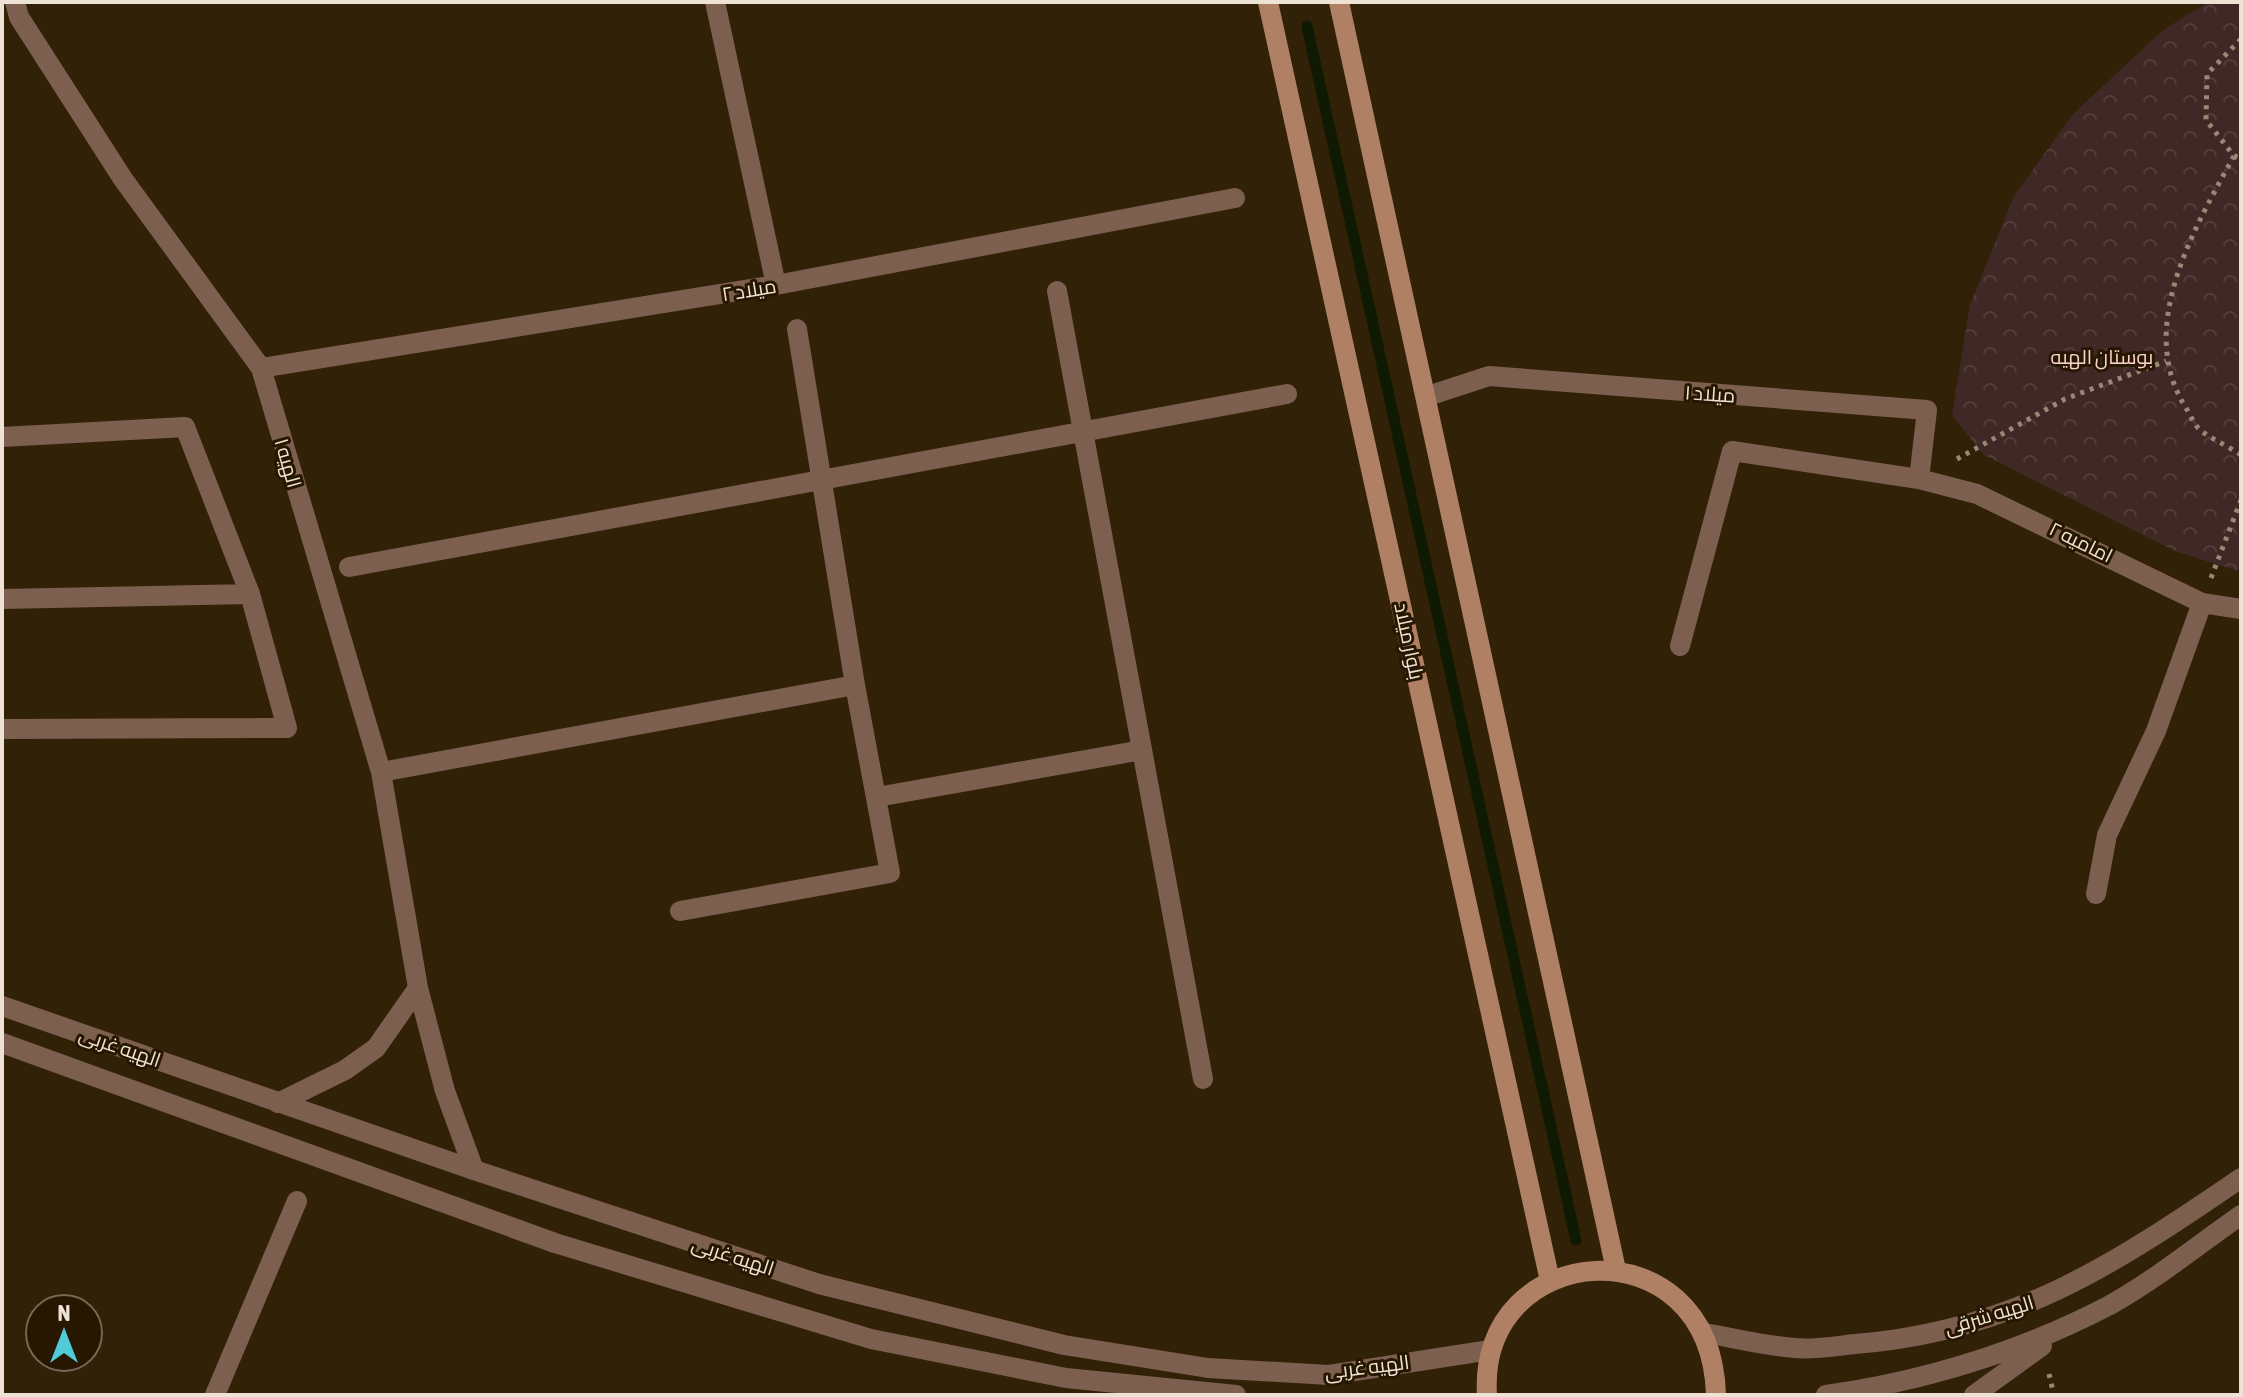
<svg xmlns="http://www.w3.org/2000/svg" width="2243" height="1397" viewBox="0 0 2243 1397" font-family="'Asap Condensed',Cairo,sans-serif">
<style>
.forest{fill:url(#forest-crowns)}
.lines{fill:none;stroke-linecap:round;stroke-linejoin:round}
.stream{stroke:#0f1903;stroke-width:11}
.path{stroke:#978975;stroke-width:5;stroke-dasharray:4 6;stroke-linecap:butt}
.service{stroke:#7d5f4f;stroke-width:20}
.minor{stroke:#7d5f4f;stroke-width:20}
.tertiary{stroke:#7d5f4f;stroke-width:20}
.secondary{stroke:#b08065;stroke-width:20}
.labels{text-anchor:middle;stroke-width:6;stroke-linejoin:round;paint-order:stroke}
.street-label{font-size:20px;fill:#ede2d3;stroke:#271700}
.park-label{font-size:20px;fill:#f8d1cd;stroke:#271700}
</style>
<defs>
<pattern id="forest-crowns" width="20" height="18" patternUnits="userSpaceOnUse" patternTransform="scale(2)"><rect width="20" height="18" fill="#3f2826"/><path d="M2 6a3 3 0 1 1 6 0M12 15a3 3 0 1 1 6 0" fill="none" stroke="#523d3a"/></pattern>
</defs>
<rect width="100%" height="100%" fill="#312107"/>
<!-- forest -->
<path class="forest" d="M2208,2H2241V572L2175,551L1984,455L1952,415L1970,305L2014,196L2073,114L2162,31Z"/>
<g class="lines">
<!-- stream -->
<path class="stream" d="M1307,26L1576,1240"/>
<!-- path -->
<path class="path" d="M2241,39L2207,74L2206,120L2234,156L2241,158
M2234,156C2194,229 2135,328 2186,408C2190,415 2194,424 2199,429C2211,439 2228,446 2241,455
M1957,459L2065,399L2166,361
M2211,578L2241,500
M2049,1374L2054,1395"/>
<!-- service -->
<path class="service" d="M1680,646L1732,451L1919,479"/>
<!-- minor -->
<path class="minor" d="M15,2L19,17L123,179L261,368L381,772L418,988
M715,2L776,285
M1057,291L1203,1079
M261,368L776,285L1235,198
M1428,396L1489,376L1927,410L1919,479L1977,494L2202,603L2241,609
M2,437L185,427L250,594L287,728L2,729
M349,567L1287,394
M2,599L250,594
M381,772L855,685
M877,797L1142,750
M2096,894L2107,835L2156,731L2202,603
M680,911L890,873L855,685L797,329
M278,1103L345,1070L376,1048L418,988L445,1091L474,1170
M215,1395L297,1201"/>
<!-- tertiary -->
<path class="tertiary" d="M2,1006L474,1170L819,1284L1064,1345L1208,1368L1329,1375L1490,1350
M2,1043L555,1243L871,1339L1066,1378L1236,1395
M1705,1333C1734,1338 1765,1346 1795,1348C1814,1350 1836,1346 1855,1344C2013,1332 2115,1264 2241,1178
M1826,1395C1924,1381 2022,1351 2110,1305C2155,1280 2198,1245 2241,1215
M1974,1395L2042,1346"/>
<!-- secondary -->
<path class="secondary" d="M1268,2L1550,1281
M1339,2L1616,1270
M1487,1395C1477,1239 1711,1220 1716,1395"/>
</g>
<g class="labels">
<!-- street labels -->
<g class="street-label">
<text transform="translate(749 290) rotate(-9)" y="7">میلاد ۲</text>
<text transform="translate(1710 394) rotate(4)" y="7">میلاد ۱</text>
<text transform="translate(288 463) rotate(74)" y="7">الهیه ۱</text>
<text transform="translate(2081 542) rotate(26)" y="7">امامیه ۲</text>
<text transform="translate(1409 641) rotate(78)" y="7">بلوار میلاد</text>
<text transform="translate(120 1047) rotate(19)" y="7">الهیه غربی</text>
<text transform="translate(733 1256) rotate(18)" y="7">الهیه غربی</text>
<text transform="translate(1989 1315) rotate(-17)" y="7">الهیه شرقی</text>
<text transform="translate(1367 1367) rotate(-7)" y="7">الهیه غربی</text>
</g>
<!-- park labels -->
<g class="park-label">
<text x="2102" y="364">بوستان الهیه</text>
</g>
</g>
<!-- border -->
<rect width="2243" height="1397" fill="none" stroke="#ede2d3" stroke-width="8"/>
<!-- north arrow -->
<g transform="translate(64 1333)"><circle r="38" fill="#271700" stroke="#766854" stroke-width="2"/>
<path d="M0-6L14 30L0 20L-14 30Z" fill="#52cbd9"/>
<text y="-12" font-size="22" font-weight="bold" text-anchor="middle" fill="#ede2d3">N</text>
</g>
</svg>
